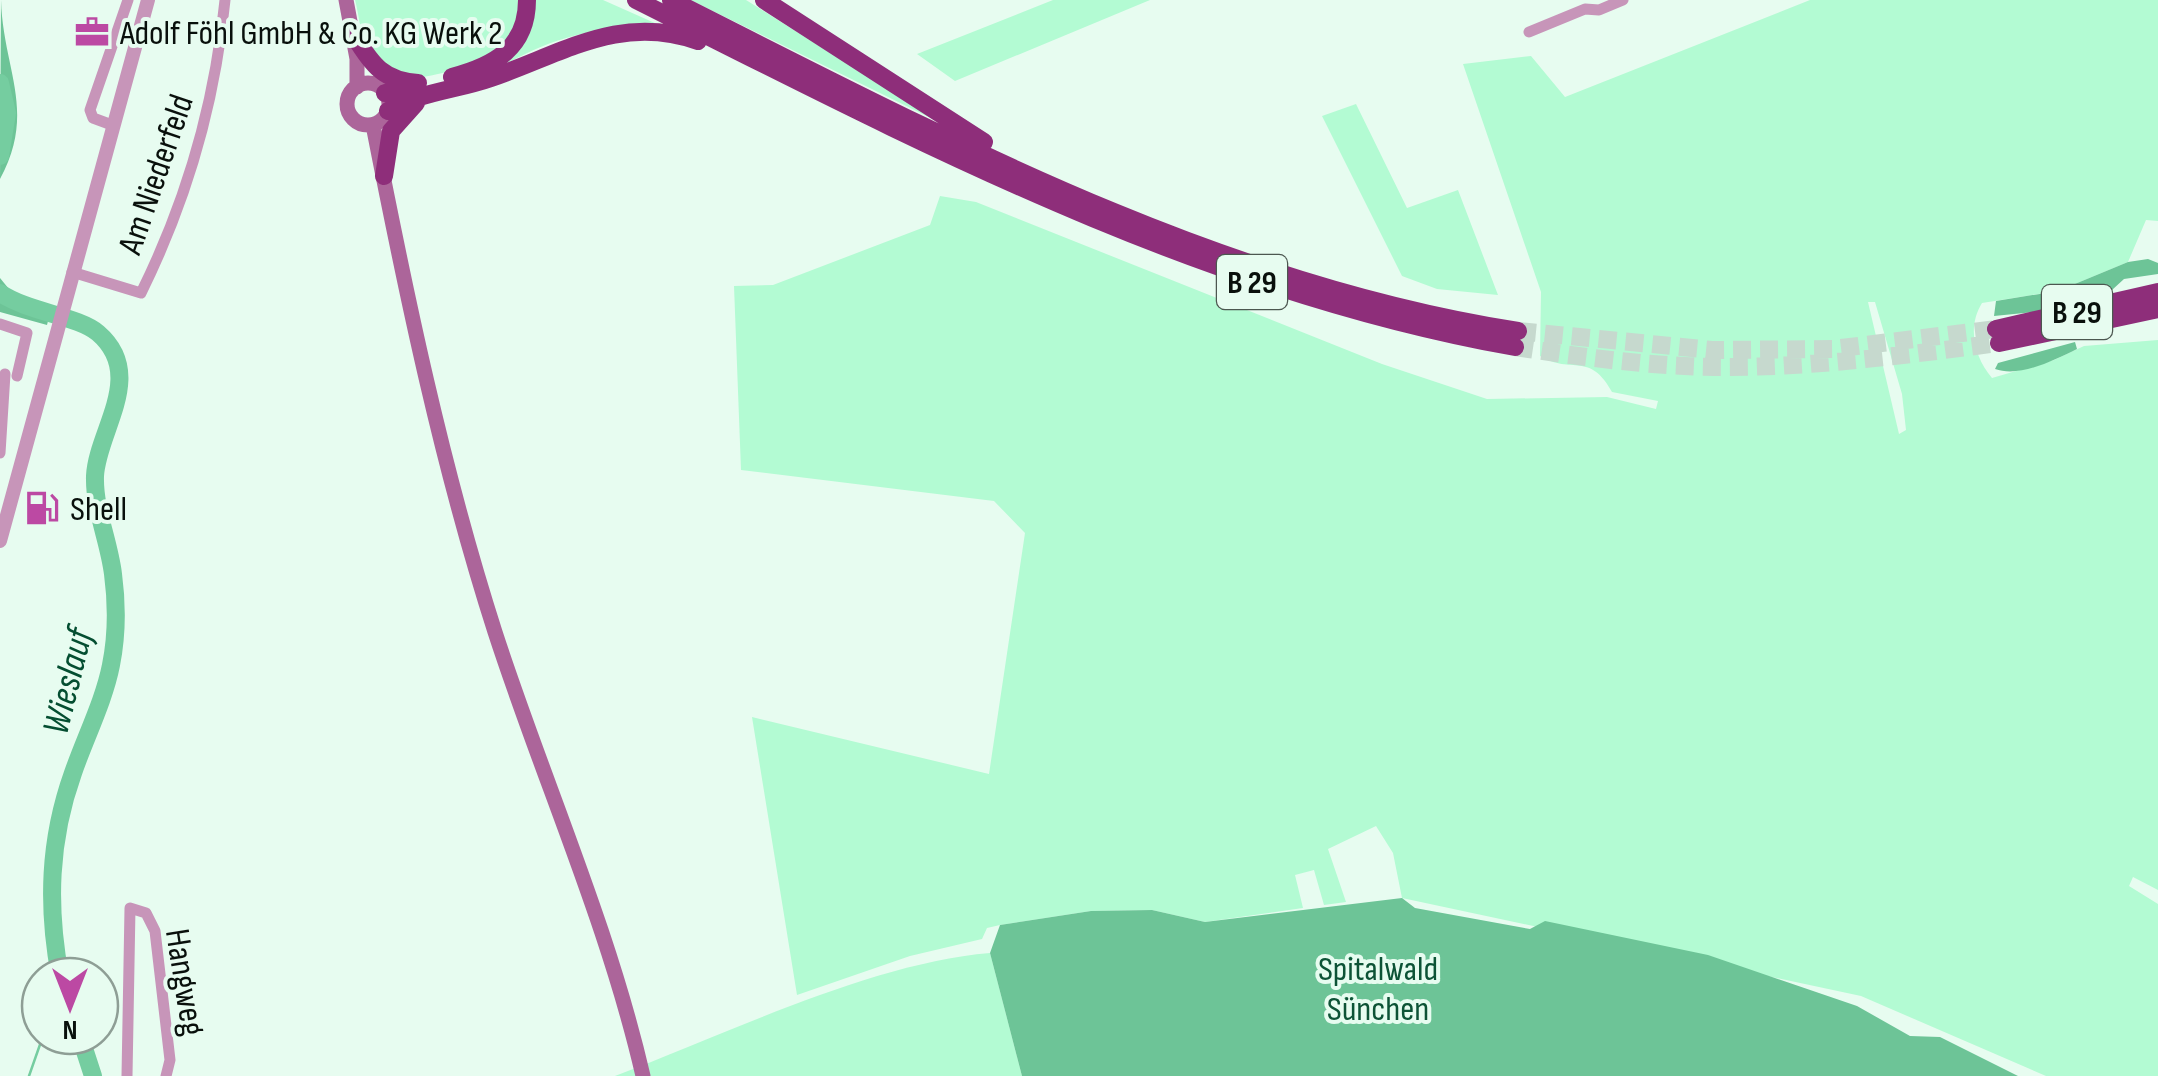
<svg xmlns="http://www.w3.org/2000/svg" width="2158" height="1076" viewBox="0 0 2158 1076" font-family="'Sofia Sans Condensed',sans-serif">
<style>
.green{fill:#b3fbd3;fill-rule:evenodd}
.forest{fill:#6dc497}
.lines{fill:none;stroke-linecap:round;stroke-linejoin:round}
.stream{stroke:#75cda0;stroke-width:2.5}
.river{stroke:#75cda0;stroke-width:18}
.trunk-tunnel{stroke:#c6d9ce;stroke-width:18;stroke-dasharray:18 9;stroke-linecap:butt}
.minor{stroke:#c795b9;stroke-width:11}
.tertiary{stroke:#c795b9;stroke-width:14}
.secondary{stroke:#ac659a;stroke-width:15}
.trunk{stroke:#8e2e7a;stroke-width:18}
.labels{text-anchor:middle;stroke-width:8;stroke-linejoin:round;paint-order:stroke}
.shield{fill:#e7fcf0;stroke:#4c5750;stroke-width:2.5}
.shield-label{font-size:32px;font-weight:bold;fill:#09100c}
.poi-label{font-size:35px;fill:#09100c;stroke:#e7fcf0;text-anchor:start}
.street-label{font-size:35px;fill:#09100c;stroke:#e7fcf0}
.park-label{font-size:35px;fill:#0d5336;stroke:#e7fcf0}
.water-label{font-size:38px;font-style:italic;fill:#044e31;stroke:#e7fcf0}
</style>
<rect width="100%" height="100%" fill="#e7fcf0"/>
<!-- green -->
<path class="green" d="M355,0H521L520,19L502,50C459,67 396,103 367,47C360,34 359,14 355,0Z
M530,0H603L666,28C594,25 555,36 493,71Z
M691,0H746L943,124L717,13Z
M1053,0H1150L955,81L917,54Z
M1810,0H2158V221L2146,220L2128,262L2058,291L1982,303C1967,327 1974,357 1992,378L2054,360L2084,346L2158,340V890L2133,877L2129,886L2158,904V1076H2046L1861,996L1402,898L1393,853L1376,826L1328,849L1346,902L1324,905L1314,870L1295,875L1303,908L1205,922L1152,910L1091,911L1000,925L987,928L982,939L910,956L797,995L752,717L989,774L1025,533L994,501L741,470L734,286L773,285L930,225L940,196L976,202L1382,364L1487,399L1607,397L1656,409L1658,401L1612,392C1590,351 1572,375 1540,356L1541,292L1463,64L1531,56L1565,97ZM1868,302H1875L1902,394L1906,430L1899,434Z
M1356,104L1407,208L1458,190L1498,295L1437,289L1402,276L1322,116Z
M990,953L1022,1076H615C729,1033 871,963 990,953Z"/>
<!-- forest -->
<path class="forest" d="M1,0C3,70 37,111 0,179Z
M2148,259L2158,263V274L2124,279L2112,290L2045,311L1994,316L1996,301L2058,291L2128,262Z
M0,278L13,294L51,309L47,325L0,312Z
M2075,342L2077,349C2054,360 2020,378 1995,369L1998,363Z
M1402,898L1415,908L1530,929L1545,921L1708,955L1857,1006L1910,1036L1940,1037L2018,1076H1022L990,953L1000,925L1091,911L1152,910L1205,922Z"/>
<g class="lines">
<!-- stream -->
<path class="stream" d="M29,1076L43,1036"/>
<!-- river -->
<path class="river" d="M0,83L7,113L0,156
M0,293C28,312 78,316 98,333C147,375 97,431 95,476C94,509 109,541 113,574C117,604 117,635 111,665C104,701 85,738 73,773C49,840 47,906 60,976
M80,1036L93,1076"/>
<!-- trunk-tunnel -->
<path class="trunk-tunnel" d="M1518,331L1712,350L1833,349L1996,329
M1515,347C1581,357 1648,366 1715,367C1810,368 1905,355 1999,343"/>
<!-- minor -->
<path class="minor" d="M1529,32L1585,9L1599,10L1623,0
M112,125L93,118L90,110L128,0
M72,272L141,293C187,200 215,103 225,0
M0,324L27,333L17,376
M0,453L5,374
M127,1076L130,908L146,913L155,931L170,1060L166,1076"/>
<!-- tertiary -->
<path class="tertiary" d="M0,541L148,0"/>
<!-- secondary -->
<path class="secondary" d="M346,0L357,59V87
M347 104a21 21 0 1 1 42 0a21 21 0 1 1-42 0Z
M373,125C406,294 442,467 495,632C543,780 608,924 643,1076"/>
<!-- trunk -->
<path class="trunk" d="M636,0C919,142 1200,291 1515,347
M671,0C941,136 1216,284 1518,331
M764,0L984,142
M355,37C372,65 384,81 418,83
M452,77C494,66 527,48 527,0
M385,93L417,87
M388,111C419,92 457,90 491,78C562,54 620,13 698,41
M384,176L391,131L416,103
M1996,329L2158,292
M1999,343L2158,309"/>
</g>
<!-- icons -->
<defs>
<g id="office-bare" transform="scale(2.7)"><path d="M-6-3h4V-5.5h4V-3h4V5H-6ZM-1-4.5V-3h2v-1.5ZM-6 0V1H6V0Z" fill="#bc49a3" stroke="#e7fcf0" stroke-width="2.5" paint-order="stroke"/></g>
<g id="fuel-bare" transform="scale(2.7)"><path d="M-5.5-6h7V0h2V4h1.3V-2.5L3-4.5l.8-.8L6-3V5H2.5V1h-1V6h-7ZM-4.2-4.7v3.2H.2V-4.7Z" fill="#bc49a3" stroke="#e7fcf0" stroke-width="2.5" paint-order="stroke"/></g>
</defs>
<g fill-rule="evenodd">
<use href="#office-bare" x="92" y="32"/>
<use href="#fuel-bare" x="42" y="508"/>
</g>
<g class="labels">
<!-- shield labels -->
<g class="shield">
<rect x="1217" y="255" width="70" height="54" rx="8"/>
<rect x="2042" y="285" width="70" height="54" rx="8"/>
</g>
<g class="shield-label">
<text x="1252" y="293">B 29</text>
<text x="2077" y="323">B 29</text>
</g>
<!-- poi labels -->
<g class="poi-label">
<text x="120" y="44">Adolf Föhl GmbH &amp; Co. KG Werk 2</text>
<text x="70" y="520">Shell</text>
</g>
<!-- street labels -->
<g class="street-label">
<text transform="translate(155 174) rotate(-71)" y="12">Am Niederfeld</text>
<text transform="translate(186 982) rotate(81)" y="12">Hangweg</text>
</g>
<!-- park labels -->
<g class="park-label">
<text x="1378" y="980">Spitalwald<tspan x="1378" dy="40">Sünchen</tspan></text>
</g>
<!-- water labels -->
<g class="water-label">
<text transform="translate(67 681) rotate(-76)" y="13">Wieslauf</text>
</g>
</g>
<!-- north arrow -->
<g transform="translate(70 1006) rotate(180)"><circle r="48" fill="#e7fcf0" stroke="#8e9e95" stroke-width="2.5"/>
<path d="M0-8L18 38L0 25L-18 38Z" fill="#bc49a3"/>
<text y="-15" font-size="28" font-weight="bold" text-anchor="middle" fill="#09100c">N</text>
</g>
</svg>
